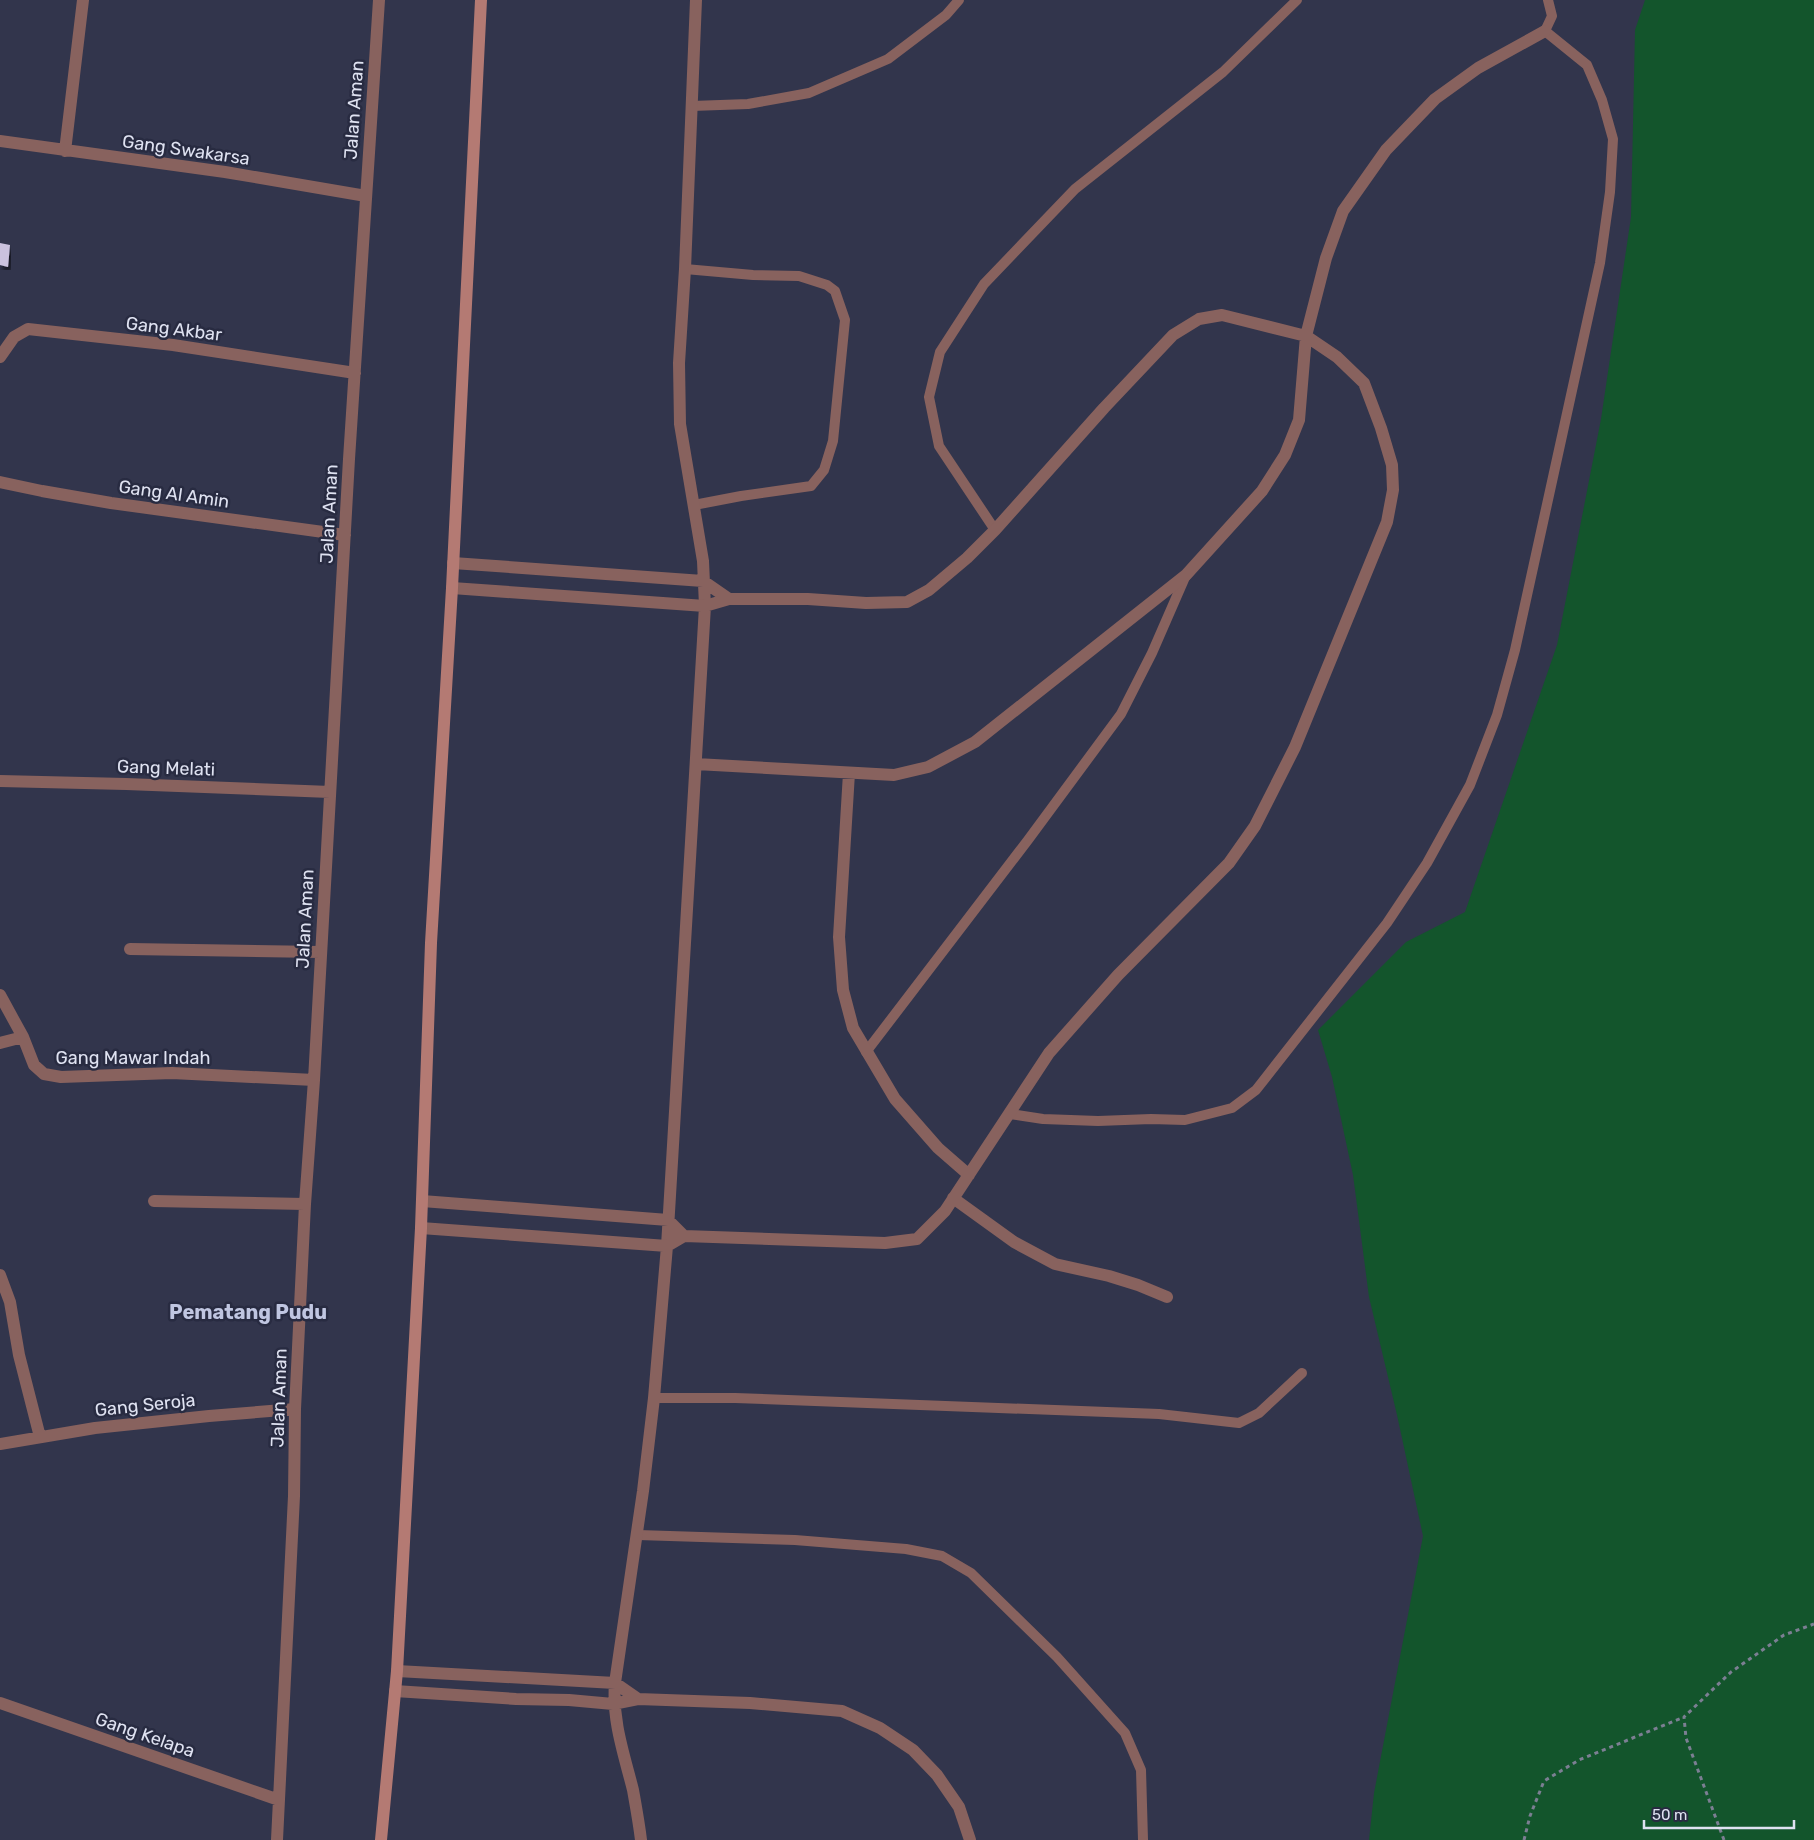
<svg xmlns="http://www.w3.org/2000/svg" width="1814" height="1840" viewBox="0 0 1814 1840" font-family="Rubik,sans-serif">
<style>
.green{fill:#13552c}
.building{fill:#cbc2de;filter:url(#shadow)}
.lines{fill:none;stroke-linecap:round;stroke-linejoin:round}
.path{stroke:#7c7f93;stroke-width:3;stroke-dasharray:4 4;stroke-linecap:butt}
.lane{stroke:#88625e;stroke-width:10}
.street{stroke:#88625e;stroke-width:12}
.secondary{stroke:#b47a73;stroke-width:12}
.labels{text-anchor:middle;stroke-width:5;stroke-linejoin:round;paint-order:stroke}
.street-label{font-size:18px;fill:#dfe2f1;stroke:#282b41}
.quarter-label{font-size:20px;font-weight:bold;fill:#c0c6e1;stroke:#282b41}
</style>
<defs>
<filter id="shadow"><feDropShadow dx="3" dy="5.5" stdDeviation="2.5" flood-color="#0009"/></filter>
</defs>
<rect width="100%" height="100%" fill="#32354c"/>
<!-- green -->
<path class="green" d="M1645,0H1814V1840H1369L1374,1793L1423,1536L1397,1415L1369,1297L1353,1175L1332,1077L1318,1030L1406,942L1465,912L1557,645L1601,419L1631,217L1635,30Z"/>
<!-- building -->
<path class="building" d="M0,243L10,245L8,267L0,265Z"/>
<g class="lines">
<!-- path -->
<path class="path" d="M1524,1840L1530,1816L1544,1781L1579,1760L1684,1717
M1724,1840L1686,1738L1684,1717L1731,1672L1784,1635L1814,1624"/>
<!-- lane -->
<path class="lane" d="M692,106L748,104L809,93L888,59L946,15L959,0
M685,269L753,275L799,276L827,285L835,291L845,320L833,441L824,470L811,486L741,496L694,505
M995,530L939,446L929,397L940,352L984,284L1075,189L1223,72L1297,0
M866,1052L1028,840L1121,714L1152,653L1186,575
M1010,1114L1043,1119L1098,1121L1151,1119L1185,1120L1232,1108L1256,1090L1387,923L1427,863L1470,785L1497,715L1515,650L1600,263L1610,192L1613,139L1602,100L1587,65L1545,31L1552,16L1548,0
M654,1398H735L1159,1414L1239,1423L1259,1413L1302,1373
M638,1535L795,1540L906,1549L942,1556L971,1573L1057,1657L1125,1733L1141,1770L1143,1840"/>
<!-- street -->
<path class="street" d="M0,141L225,172L366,196
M65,151L83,0
M0,357L14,337L28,329L173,345L355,373
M0,482L42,491L111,503L345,535
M452,588L705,606L729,599L703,581L453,563
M696,764L894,775L928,767L975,742L1186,575L1262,491L1285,455L1299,420L1306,336L1326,258L1343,211L1386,150L1435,99L1478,68L1545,31
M849,773L839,937L843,990L853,1028L895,1099L938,1148L969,1175
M0,781L126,784L330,792
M130,949L320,952
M0,995L23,1037L34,1065L44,1074L61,1077L172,1073L314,1080
M0,1043L23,1037
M953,1198L1014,1242L1055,1264L1109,1276L1138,1285L1167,1297
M154,1201L305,1204
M422,1201L668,1220L684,1236
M421,1228L667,1246L684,1236L885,1243L917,1239L945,1211L1049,1053L1118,975L1229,863L1255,826L1295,747L1387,522L1393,490L1392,465L1381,428L1364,383L1337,357L1306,336L1222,315L1199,319L1173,335L1104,408L995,530L967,558L929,590L907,602L866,603L808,599H729
M0,1275L10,1302L19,1355L40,1437
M0,1444L95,1428L209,1416L295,1409
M397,1671L615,1683L638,1699
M395,1691L516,1699L569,1700L613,1704L638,1699L750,1703L842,1711L880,1728L913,1750L937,1775L959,1807L970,1840
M0,1703L279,1800
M277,1840L294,1496L295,1409L305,1204L314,1080L349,459L379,0
M641,1840C639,1823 636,1807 633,1790C624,1754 612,1721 615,1683L643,1491L654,1398L667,1246L705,606L703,561L680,424L679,363L685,269L696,0"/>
<!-- secondary -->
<path class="secondary" d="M381,1840L397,1671L400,1616L421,1228L431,943L452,588L481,0"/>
</g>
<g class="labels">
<!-- street labels -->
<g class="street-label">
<text transform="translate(354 110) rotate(-86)" y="6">Jalan Aman</text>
<text transform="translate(186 150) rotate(8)" y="6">Gang Swakarsa</text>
<text transform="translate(174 329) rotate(7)" y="6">Gang Akbar</text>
<text transform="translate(174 494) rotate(8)" y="6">Gang Al Amin</text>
<text transform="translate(329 514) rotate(-87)" y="6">Jalan Aman</text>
<text transform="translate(166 768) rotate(2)" y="6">Gang Melati</text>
<text transform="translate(305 919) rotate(-87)" y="6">Jalan Aman</text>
<text x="133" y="1064">Gang Mawar Indah</text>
<text transform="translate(279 1398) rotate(-88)" y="6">Jalan Aman</text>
<text transform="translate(145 1405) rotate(-6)" y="6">Gang Seroja</text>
<text transform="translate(145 1735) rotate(19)" y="6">Gang Kelapa</text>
</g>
<!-- quarter labels -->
<g class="quarter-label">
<text x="248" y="1319">Pematang Pudu</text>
</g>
</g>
<!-- scale -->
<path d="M1644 1820v8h150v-8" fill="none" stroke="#dfe2f1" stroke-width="2.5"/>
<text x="1652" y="1820" font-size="15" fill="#dfe2f1" stroke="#282b41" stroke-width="4" paint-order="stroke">50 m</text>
</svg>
